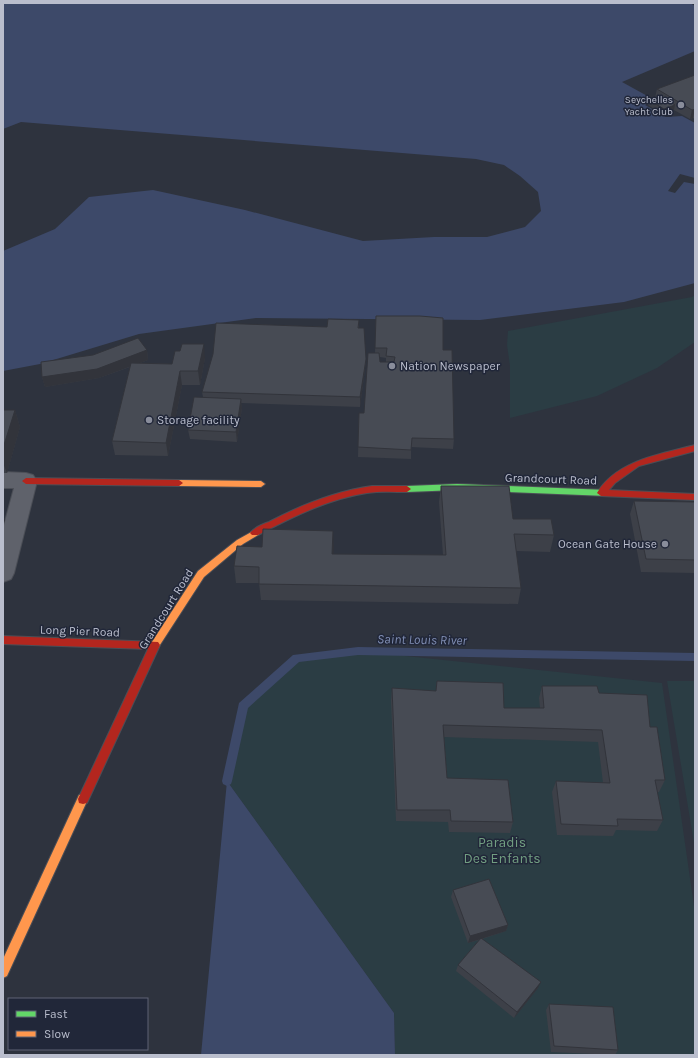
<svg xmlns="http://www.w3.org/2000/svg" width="698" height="1058" viewBox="0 0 698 1058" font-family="Karla,sans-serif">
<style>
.green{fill:#2b3d44}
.water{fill:#3d4969}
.pier{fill:#2e333e}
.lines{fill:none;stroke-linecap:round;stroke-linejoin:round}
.stream{fill:#3d4969;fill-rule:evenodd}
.street-casing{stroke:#4b4e56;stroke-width:2}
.fast-casing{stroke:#4b4e56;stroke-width:2}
.slow-casing{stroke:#4b4e56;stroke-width:2}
.jam-casing{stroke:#4b4e56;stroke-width:2}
.street{fill:#5f626b;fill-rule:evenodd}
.fast{fill:#63d668;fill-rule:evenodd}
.slow{fill:#ff974d;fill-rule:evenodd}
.jam{fill:#b3261e;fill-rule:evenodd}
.wall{fill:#3d4048;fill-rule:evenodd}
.shaded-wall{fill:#32343b}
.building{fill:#474b54;stroke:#32343b}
.poi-dot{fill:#898d9b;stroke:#212739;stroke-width:1.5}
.labels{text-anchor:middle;stroke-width:3;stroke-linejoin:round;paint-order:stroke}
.far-poi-label{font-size:10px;fill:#babecd;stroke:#212739;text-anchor:end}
.poi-label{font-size:12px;fill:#babecd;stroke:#212739;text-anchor:start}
.street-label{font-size:12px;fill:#babecd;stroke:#212739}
.water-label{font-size:13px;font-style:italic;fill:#818fb4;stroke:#212739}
.near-park-label{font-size:14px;fill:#719e81;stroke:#212739}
</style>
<rect width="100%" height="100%" fill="#2e333e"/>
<!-- green -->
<path class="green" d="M695,295V342L657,368L597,396L510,418V366L507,345L508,331L692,297Z
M358,651L662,683L695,913V1055H395L394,1013L227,781L243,706L297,658Z
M667,681H695V849Z"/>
<!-- water -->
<path class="water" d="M3,3H690L695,6V51L622,82L651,98L652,101L645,105L666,117L682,116L695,123V283L624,302L480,320L256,318L139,334L40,364L3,371V251L55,229L89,197L153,190L245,210L363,241L434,237H487L525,227L541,211L538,192L520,176L504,165L476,159L21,122L3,129Z
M227,781L394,1013L395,1055H201Z"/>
<!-- pier -->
<path class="pier" d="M680,174L695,178V184L684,182L675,193L668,191Z"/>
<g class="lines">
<!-- stream -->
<path class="stream" d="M358,647L695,653V661L358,655L299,662L248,708L232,781L231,784L227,786L223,784L222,781L239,703L293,655Z"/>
<!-- street casing -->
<g class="street-casing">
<path id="street" d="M3,472L26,473L33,475L37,481L14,573L11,579L3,582V529L14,488H3Z"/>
</g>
<!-- fast casing -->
<g class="fast-casing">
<path id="fast" d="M457,484L607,490L611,493L607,496L457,490L407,492L403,489L407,486Z"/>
</g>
<!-- slow casing -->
<g class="slow-casing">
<path id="slow" d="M179,480L261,481L265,484L261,487L179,486L175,483Z
M255,530L258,531L260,533L258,535L243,544L204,577L156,651L153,652L150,651L148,648L150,645L198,571L237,540Z
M83,794L87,795L88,799L7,976L3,978V959L79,795Z"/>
</g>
<!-- jam casing -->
<g class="jam-casing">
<path id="jam" d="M695,445V451L639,466L615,483L609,490L695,494V500L601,496L597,493C617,460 661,454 695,445Z
M26,478L179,480L183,483L179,486L26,484L22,481Z
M372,486H407L411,489L407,492C394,492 380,491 367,493C328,499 292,517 258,535H252L250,533C254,528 263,524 269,522C301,505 336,491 372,486Z
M3,636L158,642L160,645L87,803L83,804L79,803L78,799L148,649L3,644Z"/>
</g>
<!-- street -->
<use href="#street" class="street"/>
<!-- fast -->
<use href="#fast" class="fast"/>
<!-- slow -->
<use href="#slow" class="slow"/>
<!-- jam -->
<use href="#jam" class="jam"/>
</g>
<!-- wall -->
<path class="wall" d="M695,75V119L693,118L690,119L674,110L663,114L648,105L649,100L655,98L657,89Z
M376,316L443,350L454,439L453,449L411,447V459L358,457L359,413H364L375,353ZM380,357L386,358V362H380Z
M359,320V328L366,359L365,369L360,407L241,403L242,408L237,442L190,439L188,430L203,397L202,392L327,327Z
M147,350L148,360L140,363L172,364L205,358L200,385H182L168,456L115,455L112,441L130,367L99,378L45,387L42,377Z
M3,410H15L20,427L7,473H3Z
M441,486L513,519L554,535L550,552L516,551L521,588L518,604L261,600L259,583H236L234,566L262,547L333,531V554L443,555L439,502Z
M634,501L695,502V573L641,572L630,514Z
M437,681L504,708H540L539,698L542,686L599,693L650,727L665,780L659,792H657L663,820L657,831L616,830L613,836L557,835L552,792L556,781L603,783L598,742L444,737L447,778L513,822L510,833L449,832L448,822L396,821L391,700L392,688L436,691Z
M453,890L508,925L506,931L482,939L538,988L514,1018L456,971L458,965L479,940L468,943L451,897Z
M549,1004L618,1050L615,1055L551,1052L546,1010Z"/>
<!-- shaded-wall -->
<path class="shaded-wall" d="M675,105L674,110L663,114L664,109Z
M695,109V113H694L693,118L690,119L692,110Z
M204,344L205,358L200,385L198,371Z
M147,350L148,360L99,378L45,387L42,377Z
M366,359L365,369L360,407V397Z
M180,371L182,385L168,456L166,443Z
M241,399L242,408L237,442L236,432Z
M15,410L20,427L7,473L3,463V448Z
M3,516L5,520L3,526Z
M333,531L334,547L333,570L332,554Z
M508,925L506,931L468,943L470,936Z
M541,982L538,988L514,1018L517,1012Z"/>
<!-- building -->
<path class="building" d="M695,75V109L692,110L657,89Z
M660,96L675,105L664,109L649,100Z
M376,316H420L443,318V350H452L454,439L412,438L411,450L358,447L359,413H364L368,353H379L380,362H394L395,357L386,356L387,348H375Z
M328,319L359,320L358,328H364L366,359L360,397L202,392L213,354L216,323L327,327Z
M138,338L147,350L97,369L42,377L41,362L93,355Z
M182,344H204L198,371H180L166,443L112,441L131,363L172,364L175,351H180Z
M194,397L241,399L236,432L188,430Z
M3,410H15L3,448Z
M441,486H509L513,519H551L554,535L514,534L521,588L259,584V567L234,566L237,546L262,547L263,529L333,531L332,554L446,555Z
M634,501L695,502V560L646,559Z
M437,681L503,683L504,708H544L542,686H597L599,693L647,695L650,727H657L665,780H655L663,820L617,819L618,826L561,824L556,781L610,783L602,730L443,725L447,778L508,780L513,822L451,821L450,810H397L392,688L436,691Z
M489,879L508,925L470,936L453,890Z
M481,938L541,982L517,1012L458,965Z
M549,1004L613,1007L618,1050L554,1046Z"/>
<!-- markers -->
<g class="poi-dot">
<circle cx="681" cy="105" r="4"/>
<circle cx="392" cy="366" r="4"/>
<circle cx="149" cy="420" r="4"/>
<circle cx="665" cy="544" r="4"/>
</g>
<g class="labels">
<!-- far-poi labels -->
<g class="far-poi-label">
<text x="673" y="103">Seychelles<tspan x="673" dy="12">Yacht Club</tspan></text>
</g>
<!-- poi labels -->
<g class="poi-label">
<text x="400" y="370">Nation Newspaper</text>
<text x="157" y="424">Storage facility</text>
<text x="657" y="548" text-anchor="end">Ocean Gate House</text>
</g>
<!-- street labels -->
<g class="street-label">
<text transform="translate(551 479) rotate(2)" y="4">Grandcourt Road</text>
<text transform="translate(166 609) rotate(-58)" y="4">Grandcourt Road</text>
<text transform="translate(80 631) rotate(2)" y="4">Long Pier Road</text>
</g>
<!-- water labels -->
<g class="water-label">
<text transform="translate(422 639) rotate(1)" y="5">Saint Louis River</text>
</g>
<!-- near-park labels -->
<g class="near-park-label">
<text x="502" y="847">Paradis<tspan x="502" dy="16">Des Enfants</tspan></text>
</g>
</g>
<!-- border -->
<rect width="698" height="1058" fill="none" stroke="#babecd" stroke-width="8"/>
<!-- legend -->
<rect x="8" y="998" width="140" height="52" fill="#212739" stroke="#5e6374"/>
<rect x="16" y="1011" width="20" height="6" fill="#63d668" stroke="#5e6374"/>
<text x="44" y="1018" font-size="12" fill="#babecd">Fast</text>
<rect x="16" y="1031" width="20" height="6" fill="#ff974d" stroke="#5e6374"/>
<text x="44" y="1038" font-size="12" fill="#babecd">Slow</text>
</svg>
